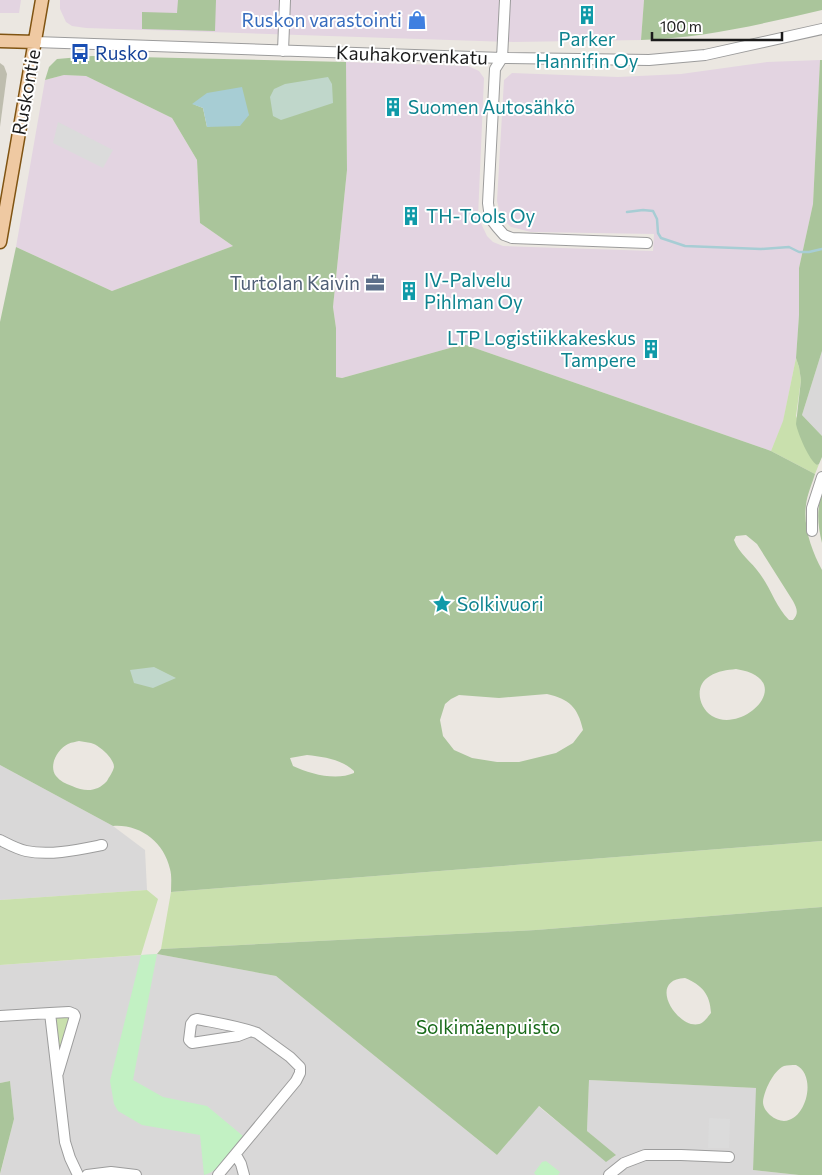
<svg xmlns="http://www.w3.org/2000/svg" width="822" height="1175" viewBox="0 0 822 1175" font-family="Commissioner,sans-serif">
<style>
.residential{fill:#d9d8d8}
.industrial{fill:#e3d4e1}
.construction{fill:#bebdae}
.grass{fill:#c9e0ad}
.forest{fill:#aac59b;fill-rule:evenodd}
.wetland{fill:#c0d7cb}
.park{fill:#c2f1c3}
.parking{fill:#dbdbdb}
.water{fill:#a7cdd4}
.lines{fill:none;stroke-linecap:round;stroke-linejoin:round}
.stream{stroke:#a7cdd4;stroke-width:2.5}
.minor-casing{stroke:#9c9c9c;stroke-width:12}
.major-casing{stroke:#805412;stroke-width:15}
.minor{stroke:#fff;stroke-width:10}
.major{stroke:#efc9a2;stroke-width:12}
.labels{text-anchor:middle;stroke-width:4;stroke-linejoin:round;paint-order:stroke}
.shop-label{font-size:19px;fill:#366cbe;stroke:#fff;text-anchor:end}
.culture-label{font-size:19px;fill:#0d838f;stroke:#fff;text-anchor:start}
.transit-label{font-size:19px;fill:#164399;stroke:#fff;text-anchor:start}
.street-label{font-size:19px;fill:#1b1b1b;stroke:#fff}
.service-label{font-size:19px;fill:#4e5e75;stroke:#fff;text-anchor:end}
.park-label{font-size:19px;fill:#186a19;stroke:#fff}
</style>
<rect width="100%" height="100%" fill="#ebe7e1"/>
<!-- residential -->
<path class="residential" d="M822,351V436L802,415Z
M0,765L113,826L145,850L147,890L0,900Z
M157,954L276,976L497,1155L538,1106L606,1161L615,1156L587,1131L589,1080L757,1088L753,1170L799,1175H0L14,1119L10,1081L0,1083V965Z"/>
<!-- industrial -->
<path class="industrial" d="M0,0H21L19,13H0Z
M60,0H644L641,40L513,42L86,28L72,26L66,22L60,9Z
M820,60L813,204L799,268V315L796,358L783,422L771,451L466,345L457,346L342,378L336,377V328L333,307L347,170L346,62L468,66L479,71L484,78L478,217L487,236L493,242L503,246L653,251L654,234L531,232L511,227L501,217L497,201L504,80L512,73L618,77L681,74L767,62Z
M64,75L86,76L172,118L197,160L200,223L233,246L112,291L16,247L45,80Z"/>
<!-- construction -->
<path class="construction" d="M0,63L4,66L7,74L0,127Z"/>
<!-- grass -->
<path class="grass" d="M796,358L799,367L801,380L796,416L817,465L819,464L815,474L771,451L783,421Z
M822,841V907L536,930L161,949L171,892Z
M147,890L158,899L141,955L0,965V900Z
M55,1016H71L59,1057Z"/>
<!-- forest -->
<path class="forest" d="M178,0H216L215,31L142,29V12L177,13Z
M644,0H822V10C762,24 703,38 641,40Z
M92,56L346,62L347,170L333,307L336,328V377L342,378L457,346L466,345L771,451L815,474C812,484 807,495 806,505C803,527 812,551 822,570V841L171,892C171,885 172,876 170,869C164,842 140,824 113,826L0,765V322L16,247L112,291L233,246L200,223L197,160L172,118L86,76L64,75L45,80L49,67L57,59ZM193,104L249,115L207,127L203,108ZM746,535L757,544L793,601C797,609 799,613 793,620H789C776,607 771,589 760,574C752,562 739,554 734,540L736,536ZM736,669C799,679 744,735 712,716C698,707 694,685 710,676C718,671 727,670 736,669ZM547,694C569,699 578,707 583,730L573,743L556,753L519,762H497L472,758L454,750L443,736L440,720L445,704L451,699L459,695L499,698ZM79,741C83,742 87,742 91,743C99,745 114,758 114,767C113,772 109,777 107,781C97,792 85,792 72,786C66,784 60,781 56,776C48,765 58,749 68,744C72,742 76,742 79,741ZM307,755C324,757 341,759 354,771V773C336,781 310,774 293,766L290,758Z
M820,60H822V351L802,415L822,436V457L819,464L817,465C809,460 798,434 796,424L801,380L799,367L796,358L799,315V268L813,204Z
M822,489V543C817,523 817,509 822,489Z
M822,907V1175H799L753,1170L756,1088L589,1080L587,1131L616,1155L606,1162L539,1106L497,1155L276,976L157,954L161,949L536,930ZM685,978C702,985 710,994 711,1013C709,1015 706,1020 703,1022C683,1037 643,980 685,978ZM796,1065C822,1078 800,1140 770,1115C766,1111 763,1107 763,1102C764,1091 773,1071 784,1066C787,1065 792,1065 796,1065Z
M10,1081L14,1119L0,1174V1083Z"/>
<!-- wetland -->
<path class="wetland" d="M328,77L332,84L333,103L281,120L273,116L270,97L274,89L285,84Z
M154,667L176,678L153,688L134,683L130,670Z"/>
<!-- park -->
<path class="park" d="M157,954L133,1080L163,1097L207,1106L243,1136C233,1149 221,1171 204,1175L200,1135L142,1125L118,1111L114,1104L110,1081L141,955Z
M546,1161L560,1172L558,1175H536L534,1173L542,1162Z"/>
<!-- parking -->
<path class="parking" d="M58,122L113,150L103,168L53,143Z
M709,1118L730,1119L729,1148H708Z"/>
<!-- water -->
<path class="water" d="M242,87L249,115L240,126L207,127L203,108L192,104L207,93Z"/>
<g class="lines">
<!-- stream -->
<path class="stream" d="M627,212L643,210L653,211L657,219L658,233L661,238L685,246L761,249L789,247L799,252H809L822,249"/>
<!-- minor casing -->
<g class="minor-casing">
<path id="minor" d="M505,0L502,58L495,69L488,203L490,218L497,227L504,235L512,238L647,243
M35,42L502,58L649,60L705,55L822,29
M283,51L285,0
M812,531V508L822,477
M0,840C8,844 17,849 26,851C50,856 77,850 102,845
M50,1013L69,1012L74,1014L75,1016L58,1073
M0,1016L50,1013L65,1142L70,1158L78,1175
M236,1155L241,1164L244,1175
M87,1175L111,1172L136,1175
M218,1175L296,1081L300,1073V1067L290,1057L257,1033C238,1026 217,1023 197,1019L194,1020L191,1024L189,1040L192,1043L238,1036L251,1031
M609,1175L624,1163L645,1155H681L729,1157"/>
</g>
<!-- major casing -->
<g class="major-casing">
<path id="major" d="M0,41L35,42
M0,242L42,0"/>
</g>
<!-- minor -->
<use href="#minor" class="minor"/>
<!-- major -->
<use href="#major" class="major"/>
</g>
<!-- icons -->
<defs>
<g id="building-bare" transform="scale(1.5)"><path d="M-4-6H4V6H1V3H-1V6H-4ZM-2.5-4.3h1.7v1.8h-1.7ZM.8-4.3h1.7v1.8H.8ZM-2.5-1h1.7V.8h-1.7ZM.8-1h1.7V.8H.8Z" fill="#0f9aa8" stroke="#fff" stroke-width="2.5" paint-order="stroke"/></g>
<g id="shop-bare" transform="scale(1.5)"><path d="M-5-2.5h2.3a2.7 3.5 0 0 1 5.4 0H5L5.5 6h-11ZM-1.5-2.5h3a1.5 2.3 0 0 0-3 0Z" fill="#3f7fe0" stroke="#fff" stroke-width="2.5" paint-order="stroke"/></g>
<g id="bus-bare" transform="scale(1.5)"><path d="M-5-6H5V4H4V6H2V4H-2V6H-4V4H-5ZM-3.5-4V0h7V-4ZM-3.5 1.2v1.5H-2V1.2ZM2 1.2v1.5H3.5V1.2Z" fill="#1a4fb4" stroke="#fff" stroke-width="2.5" paint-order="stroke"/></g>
<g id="office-bare" transform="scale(1.5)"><path d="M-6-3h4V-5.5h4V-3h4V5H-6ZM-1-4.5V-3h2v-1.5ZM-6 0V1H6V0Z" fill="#5c6f8a" stroke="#fff" stroke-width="2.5" paint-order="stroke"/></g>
<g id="sight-bare" transform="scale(1.5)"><path d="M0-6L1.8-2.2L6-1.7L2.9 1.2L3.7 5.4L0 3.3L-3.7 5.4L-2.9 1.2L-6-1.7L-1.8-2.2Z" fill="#0f9aa8" stroke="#fff" stroke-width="2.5" paint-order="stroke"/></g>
</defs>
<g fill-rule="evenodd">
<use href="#building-bare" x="587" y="15"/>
<use href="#shop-bare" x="417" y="20"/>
<use href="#bus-bare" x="80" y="53"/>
<use href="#building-bare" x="393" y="107"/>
<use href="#building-bare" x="411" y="216"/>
<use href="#office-bare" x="375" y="283"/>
<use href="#building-bare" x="409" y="291"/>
<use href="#building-bare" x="651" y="349"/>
<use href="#sight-bare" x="442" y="604"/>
</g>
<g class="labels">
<!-- shop labels -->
<g class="shop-label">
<text x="402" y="27">Ruskon varastointi</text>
</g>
<!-- culture labels -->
<g class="culture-label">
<text x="587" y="46" text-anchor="middle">Parker<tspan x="587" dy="22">Hannifin Oy</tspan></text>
<text x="408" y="114">Suomen Autosähkö</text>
<text x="426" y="223">TH-Tools Oy</text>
<text x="424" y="287">IV-Palvelu<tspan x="424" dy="22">Pihlman Oy</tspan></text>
<text x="636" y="345" text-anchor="end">LTP Logistiikkakeskus<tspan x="636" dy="22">Tampere</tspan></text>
<text x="457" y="611">Solkivuori</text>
</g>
<!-- transit labels -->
<g class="transit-label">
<text x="95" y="60">Rusko</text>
</g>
<!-- street labels -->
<g class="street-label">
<text transform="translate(412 55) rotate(2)" y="7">Kauhakorvenkatu</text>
<text transform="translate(26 92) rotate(-80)" y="7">Ruskontie</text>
</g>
<!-- service labels -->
<g class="service-label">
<text x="360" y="290">Turtolan Kaivin</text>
</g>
<!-- park labels -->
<g class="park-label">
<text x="488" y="1034">Solkimäenpuisto</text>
</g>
</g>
<!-- scale -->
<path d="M652 32v8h130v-8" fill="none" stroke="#1b1b1b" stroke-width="2.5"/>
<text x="660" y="32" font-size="15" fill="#1b1b1b" stroke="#ffffff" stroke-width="4" paint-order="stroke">100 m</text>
</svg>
